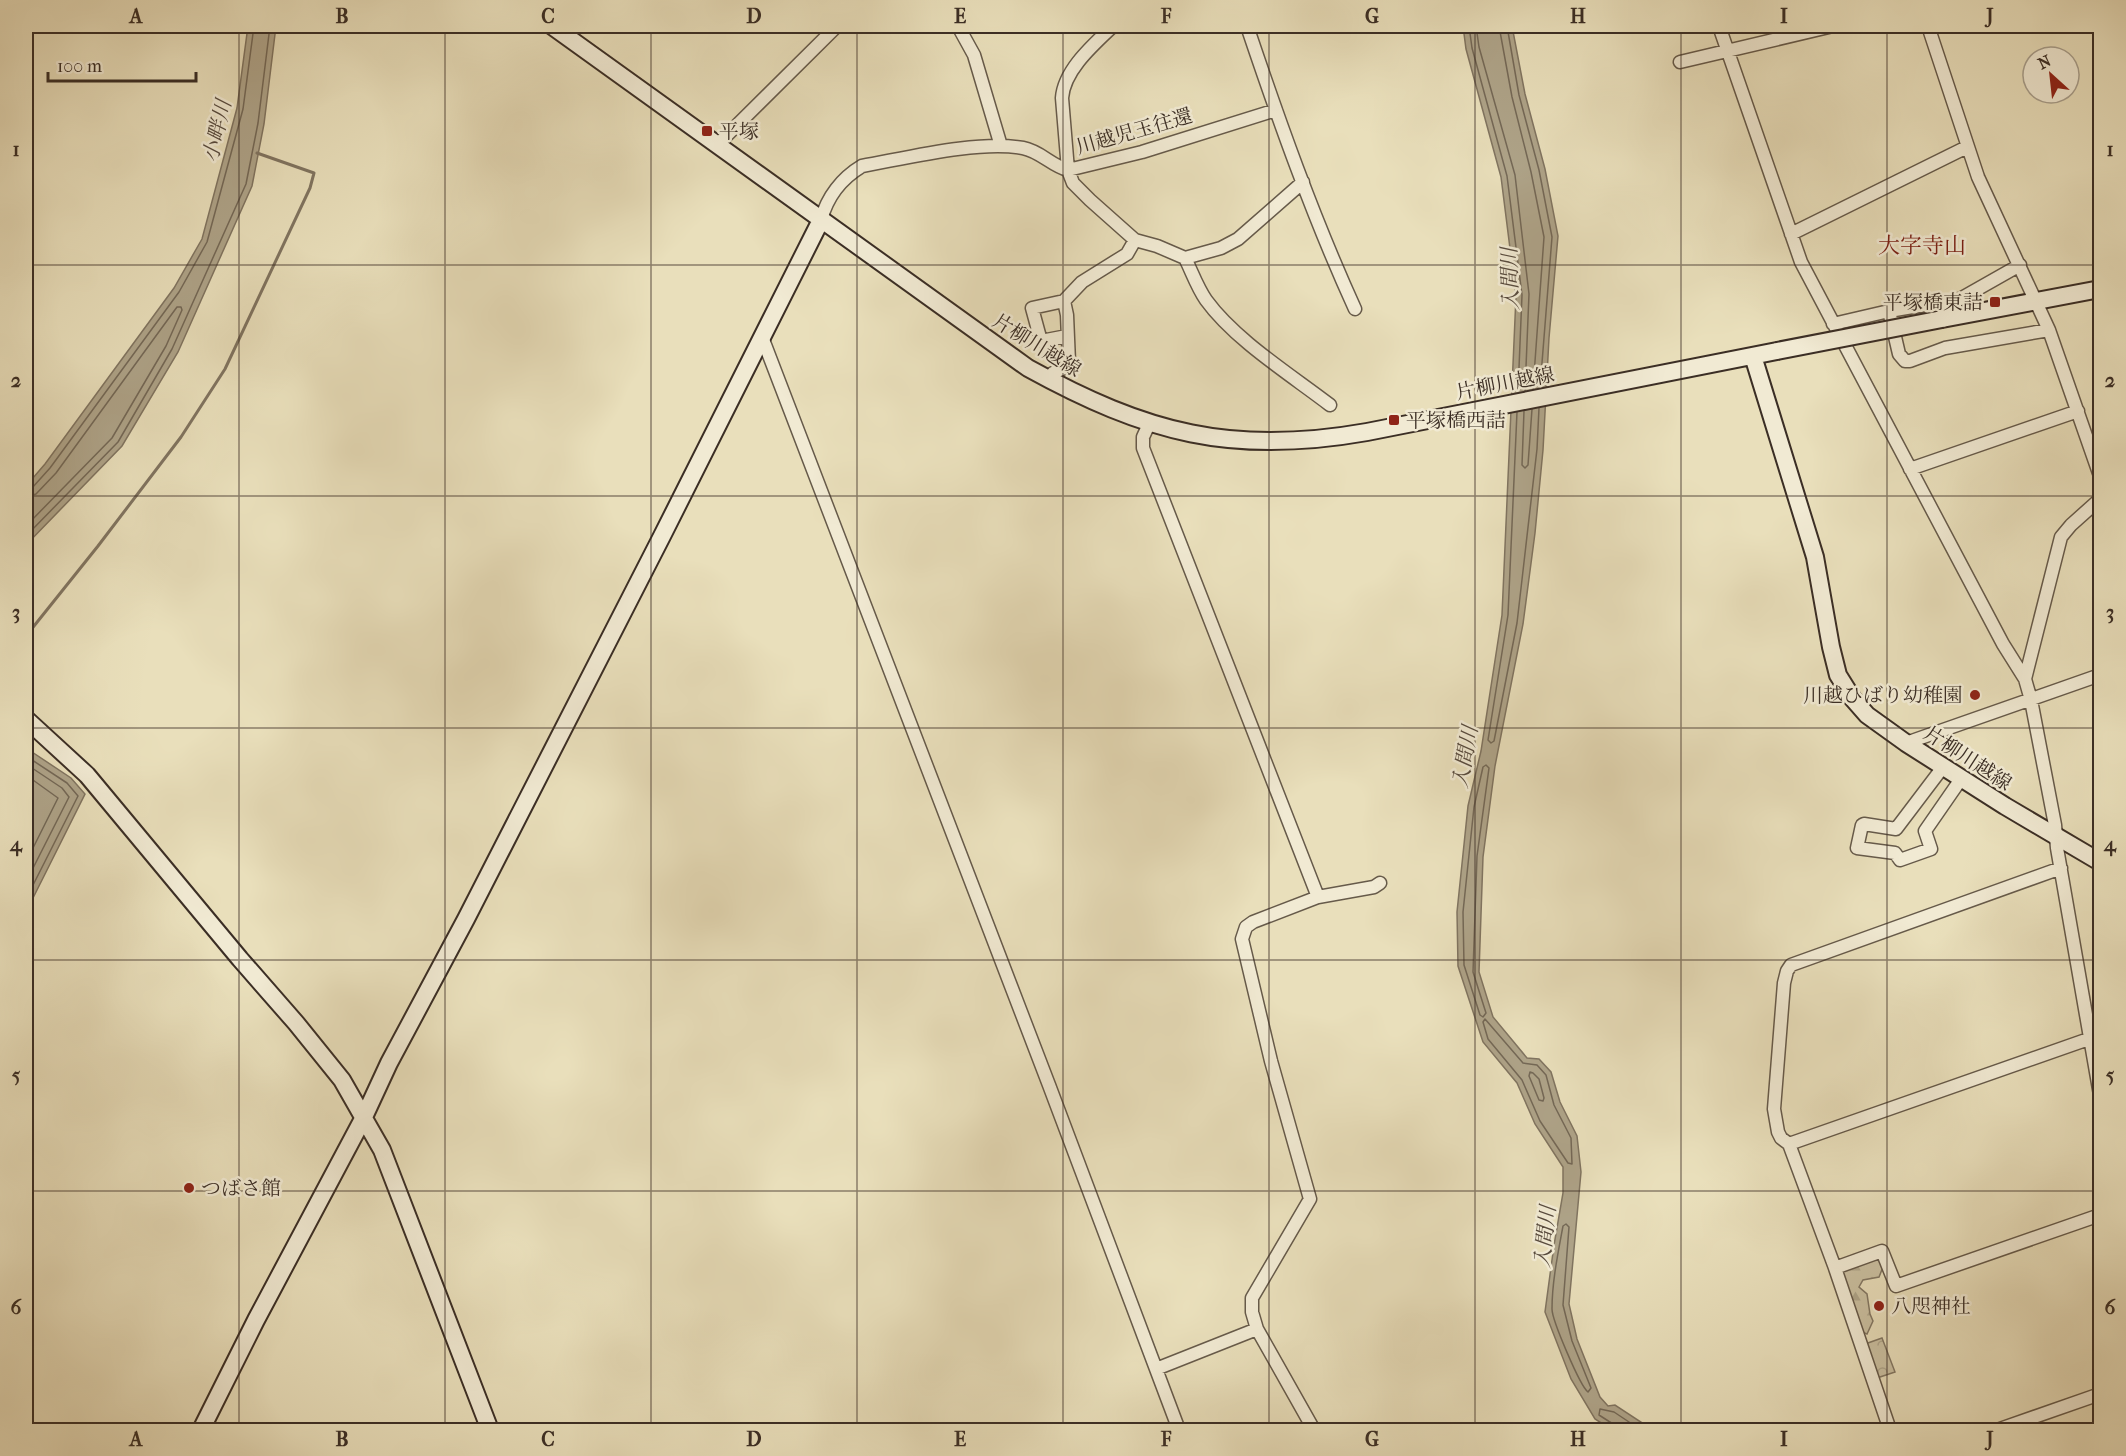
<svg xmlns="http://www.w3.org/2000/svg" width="2126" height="1456" viewBox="0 0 2126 1456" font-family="'IM FELL French Canon','Noto Serif JP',serif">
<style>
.forest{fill:url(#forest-firs);stroke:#837864;stroke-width:1.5}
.park{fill:url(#park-crowns);stroke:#837864;stroke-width:1.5}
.water{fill:#aea388;stroke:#807460;stroke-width:1.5}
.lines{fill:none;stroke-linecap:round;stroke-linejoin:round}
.shore{stroke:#746856;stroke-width:1.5}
.stream{stroke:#807460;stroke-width:3}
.street-casing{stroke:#665a4a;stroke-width:15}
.secondary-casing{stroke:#3b2e25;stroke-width:20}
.street{stroke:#f1ead3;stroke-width:12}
.secondary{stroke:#f1ead3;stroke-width:16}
.secondary-bridge-casing{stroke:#3b2e25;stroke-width:20;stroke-linecap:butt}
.secondary-bridge{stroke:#f1ead3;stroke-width:16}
.grid{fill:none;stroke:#3b2e25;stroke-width:1.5;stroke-opacity:0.55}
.poi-dot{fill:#8f2418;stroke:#f1ead3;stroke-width:2}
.labels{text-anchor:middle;stroke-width:5;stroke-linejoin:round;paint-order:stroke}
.poi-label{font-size:20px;fill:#3b2e25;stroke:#f1ead3;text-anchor:start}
.street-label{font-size:20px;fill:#3b2e25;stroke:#f1ead3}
.water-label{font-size:21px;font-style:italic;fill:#584b3e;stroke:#f1ead3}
.quarter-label{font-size:22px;fill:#7a1f14;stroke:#f1ead3}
.neatline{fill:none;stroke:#3b2e25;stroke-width:2}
.grid-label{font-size:20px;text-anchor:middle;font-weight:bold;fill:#3b2e25}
</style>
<defs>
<pattern id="forest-firs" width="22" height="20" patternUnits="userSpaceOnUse" patternTransform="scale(1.5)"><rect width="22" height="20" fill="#cbc1a2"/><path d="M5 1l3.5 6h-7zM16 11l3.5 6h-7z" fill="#afa68b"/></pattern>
<pattern id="park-crowns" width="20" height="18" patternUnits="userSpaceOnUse" patternTransform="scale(1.5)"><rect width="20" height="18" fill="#cbc1a2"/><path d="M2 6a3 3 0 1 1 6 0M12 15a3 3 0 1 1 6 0" fill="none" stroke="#afa68b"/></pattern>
</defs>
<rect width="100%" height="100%" fill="#e9dfbb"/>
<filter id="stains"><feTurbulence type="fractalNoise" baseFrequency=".00333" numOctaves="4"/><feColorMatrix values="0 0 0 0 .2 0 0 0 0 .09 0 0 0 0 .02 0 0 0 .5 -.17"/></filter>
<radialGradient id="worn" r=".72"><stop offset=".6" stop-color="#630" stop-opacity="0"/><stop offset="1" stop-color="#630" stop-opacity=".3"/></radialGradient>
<!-- forest -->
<path class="forest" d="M1878,1257L1883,1267L1879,1277L1863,1280L1859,1287L1867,1294L1870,1314L1873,1321L1867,1334L1862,1332L1842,1273L1843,1269Z"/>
<!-- park -->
<path class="park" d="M1882,1338L1895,1372L1877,1378L1865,1344Z"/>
<!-- water -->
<path class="water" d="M248,26H276L264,124L252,186L178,352L122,446L26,545V486L45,464L174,288L202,239L237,108Z
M1463,26H1512L1525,94L1545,169L1558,236L1549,338L1543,450L1535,533L1523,624L1495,766L1483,857L1479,972L1493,1017L1527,1058L1539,1059L1551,1072L1560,1102L1577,1136L1581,1172L1569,1304L1577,1339L1600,1397L1608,1406L1615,1405L1653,1430H1612L1595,1419L1571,1379L1545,1312L1554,1245L1563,1193V1167L1535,1124L1517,1083L1483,1042L1458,966L1457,912L1468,806L1481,751L1502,615L1516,296L1501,177L1466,49Z
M26,748L71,778L85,794L26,912Z"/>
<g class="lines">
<!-- shore -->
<path class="shore" d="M1469,26L1472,48L1507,176L1522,295L1518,392
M1476,26L1479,47L1515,175L1529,294L1525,391
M1499,26L1512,97L1531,172L1544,237L1533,389
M1507,26L1519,95L1539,170L1552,237L1540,388
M1524,411L1522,465L1525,468L1528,465L1532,409
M1517,412L1508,615L1488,740L1491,743L1494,741L1517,623L1537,449L1539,408
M26,489L32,488L50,468L179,292L207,242L243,109L254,26
M26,497L36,494L56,473L177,307H181L182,310L166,346L112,438L26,526
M26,536L118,442L172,349L246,184L258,123L270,26
M26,756L67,783L78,796L26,899
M26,764L62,788L69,797L26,882
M1486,765L1489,768L1477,856L1473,972L1486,1013L1483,1017L1480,1015L1464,965L1463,912L1474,807L1483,767Z
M26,775L58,798L26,862
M1485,1019L1523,1063L1537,1065L1546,1075L1554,1105L1571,1138L1572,1164L1568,1163L1540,1121L1522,1080L1488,1039L1483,1022Z
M1530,1072L1533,1073L1539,1079L1544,1098L1543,1101L1539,1100L1529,1076Z
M1566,1224L1569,1227L1563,1305L1572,1341L1591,1388L1588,1392C1580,1386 1552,1320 1552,1309C1552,1282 1558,1253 1563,1226Z
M1615,1430L1613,1424L1599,1415L1600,1409L1614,1412L1641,1430"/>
<!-- stream -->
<path class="stream" d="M26,636L98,546L181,437L225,369L310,188L314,173L257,153"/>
<!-- street casing -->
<g class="street-casing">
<path id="street" d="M958,26L974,55L1001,146
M1113,26C1093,45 1064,70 1062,98L1068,170L1073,183L1090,200L1135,240
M1247,26C1279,121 1313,217 1355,309
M1719,26L1801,262L2003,644L2025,679
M1928,26L1978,177L2049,330L2100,476
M1680,62L1833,26
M717,145L837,26
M821,220C827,197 842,178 862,166C907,158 979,140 1023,148C1040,151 1052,166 1068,170L1142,152L1276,110
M1791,234L1967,147
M1185,258L1221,248L1238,239L1303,182
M1064,301L1032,308L1041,341L1067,336
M1889,311L1899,354L1905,361H1910L1945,348L2049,330
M1833,324L1889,311L1960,299L2020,265
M762,337L1049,1085L1179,1430
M1048,380L1053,373L1066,367L1069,362L1067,315L1064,301L1082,282L1127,254L1135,240L1157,246L1185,258C1192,272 1197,287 1206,300C1235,340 1291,375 1330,405
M1149,424L1143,437V448L1318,897
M1910,469L2078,411
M2100,499L2071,525L2061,537L2025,679L2031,700L2055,825L2057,848L2100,1095
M1906,743L2100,675
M1943,767L1896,829L1864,824L1862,825L1857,848L1895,853L1900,860L1931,849L1925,831L1961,779
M1789,1144L1781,1138L1778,1132L1774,1109L1784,983L1787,971L1791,965L2061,868
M1835,1268L1882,1251L1896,1286L2100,1215
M1156,1369L1257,1329
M1314,1430L1257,1329L1252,1312V1298L1310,1199L1271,1061L1242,939L1246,927L1253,922L1318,897L1374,887L1380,883
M1890,1430L1835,1268L1789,1144L2100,1035
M1997,1430L2100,1394"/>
</g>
<!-- secondary casing -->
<g class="secondary-casing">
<path id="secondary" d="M552,26L1028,368C1146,433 1232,456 1367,432L1777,351
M1942,319L2100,289
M1753,356L1815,557L1831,647L1838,675L1853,699L1867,715L1906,743L2005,806L2100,862
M26,719L87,775L240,959L296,1023L342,1080L382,1150L490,1430
M201,1430L256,1320L364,1117L389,1063L466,919L662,536L821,220"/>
</g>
<!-- street -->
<use href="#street" class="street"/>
<!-- secondary -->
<use href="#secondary" class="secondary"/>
<!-- secondary-bridge casing -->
<g class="secondary-bridge-casing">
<path id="secondary-bridge" d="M1777,351L1942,319"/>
</g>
<!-- secondary-bridge -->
<use href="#secondary-bridge" class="secondary-bridge"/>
</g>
<!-- grid -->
<path class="grid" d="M239,26V1430M445,26V1430M651,26V1430M857,26V1430M1063,26V1430M1269,26V1430M1475,26V1430M1681,26V1430M1887,26V1430M26,265H2100M26,496H2100M26,728H2100M26,960H2100M26,1191H2100"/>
<!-- markers -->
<g class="poi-dot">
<rect x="701" y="125" width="12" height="12" rx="3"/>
<rect x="1989" y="296" width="12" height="12" rx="3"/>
<rect x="1388" y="414" width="12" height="12" rx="3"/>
<circle cx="1975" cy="695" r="6"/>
<circle cx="189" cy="1188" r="6"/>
<circle cx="1879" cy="1306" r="6"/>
</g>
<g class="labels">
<!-- poi labels -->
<g class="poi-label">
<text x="719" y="138">平塚</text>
<text x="1983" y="309" text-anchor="end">平塚橋東詰</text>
<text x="1406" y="427">平塚橋西詰</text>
<text x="1963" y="702" text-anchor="end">川越ひばり幼稚園</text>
<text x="201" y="1195">つばさ館</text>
<text x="1891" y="1313">八咫神社</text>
</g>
<!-- street labels -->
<g class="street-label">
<text transform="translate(1134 131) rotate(-16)" y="7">川越児玉往還</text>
<text transform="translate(1037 345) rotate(32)" y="7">片柳川越線</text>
<text transform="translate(1505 383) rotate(-11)" y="7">片柳川越線</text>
<text transform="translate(1968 758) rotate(33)" y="7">片柳川越線</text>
</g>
<!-- water labels -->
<g class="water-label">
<text transform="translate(217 131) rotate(-77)" y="7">小畔川</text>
<text transform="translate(1510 279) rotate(-92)" y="7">入間川</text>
<text transform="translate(1465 757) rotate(-80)" y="7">入間川</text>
<text transform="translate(1545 1237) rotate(-84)" y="7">入間川</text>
</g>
<!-- quarter labels -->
<g class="quarter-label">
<text x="1922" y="253">大字寺山</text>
</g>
</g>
<!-- margin -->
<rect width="2126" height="1456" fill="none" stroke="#e9dfbb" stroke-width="66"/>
<!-- north arrow -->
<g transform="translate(2051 75) rotate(333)"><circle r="28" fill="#f1ead3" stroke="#a89f8d" stroke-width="1.5"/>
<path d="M0-4.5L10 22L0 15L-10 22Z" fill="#8f2418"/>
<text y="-9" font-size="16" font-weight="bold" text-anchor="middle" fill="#3b2e25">N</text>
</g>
<!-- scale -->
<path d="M48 72v9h148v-9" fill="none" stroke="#3b2e25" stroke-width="3"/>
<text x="57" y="72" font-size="18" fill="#3b2e25" stroke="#f1ead3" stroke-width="4.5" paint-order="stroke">100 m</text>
<rect x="33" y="33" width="2060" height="1390" class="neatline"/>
<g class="grid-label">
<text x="136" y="23">A</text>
<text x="342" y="23">B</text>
<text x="548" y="23">C</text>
<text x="754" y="23">D</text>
<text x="960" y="23">E</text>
<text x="1166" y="23">F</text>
<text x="1372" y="23">G</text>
<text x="1578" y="23">H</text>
<text x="1784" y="23">I</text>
<text x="1990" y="23">J</text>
<text x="16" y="156">1</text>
<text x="2110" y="156">1</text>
<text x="16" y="387">2</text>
<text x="2110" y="387">2</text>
<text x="16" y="619">3</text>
<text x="2110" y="619">3</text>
<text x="16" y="851">4</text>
<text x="2110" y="851">4</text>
<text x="16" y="1082">5</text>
<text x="2110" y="1082">5</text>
<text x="16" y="1314">6</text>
<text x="2110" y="1314">6</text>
<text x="136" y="1446">A</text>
<text x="342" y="1446">B</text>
<text x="548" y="1446">C</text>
<text x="754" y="1446">D</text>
<text x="960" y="1446">E</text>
<text x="1166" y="1446">F</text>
<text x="1372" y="1446">G</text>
<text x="1578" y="1446">H</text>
<text x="1784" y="1446">I</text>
<text x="1990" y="1446">J</text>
</g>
<rect width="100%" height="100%" filter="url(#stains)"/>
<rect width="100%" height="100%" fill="url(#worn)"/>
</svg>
